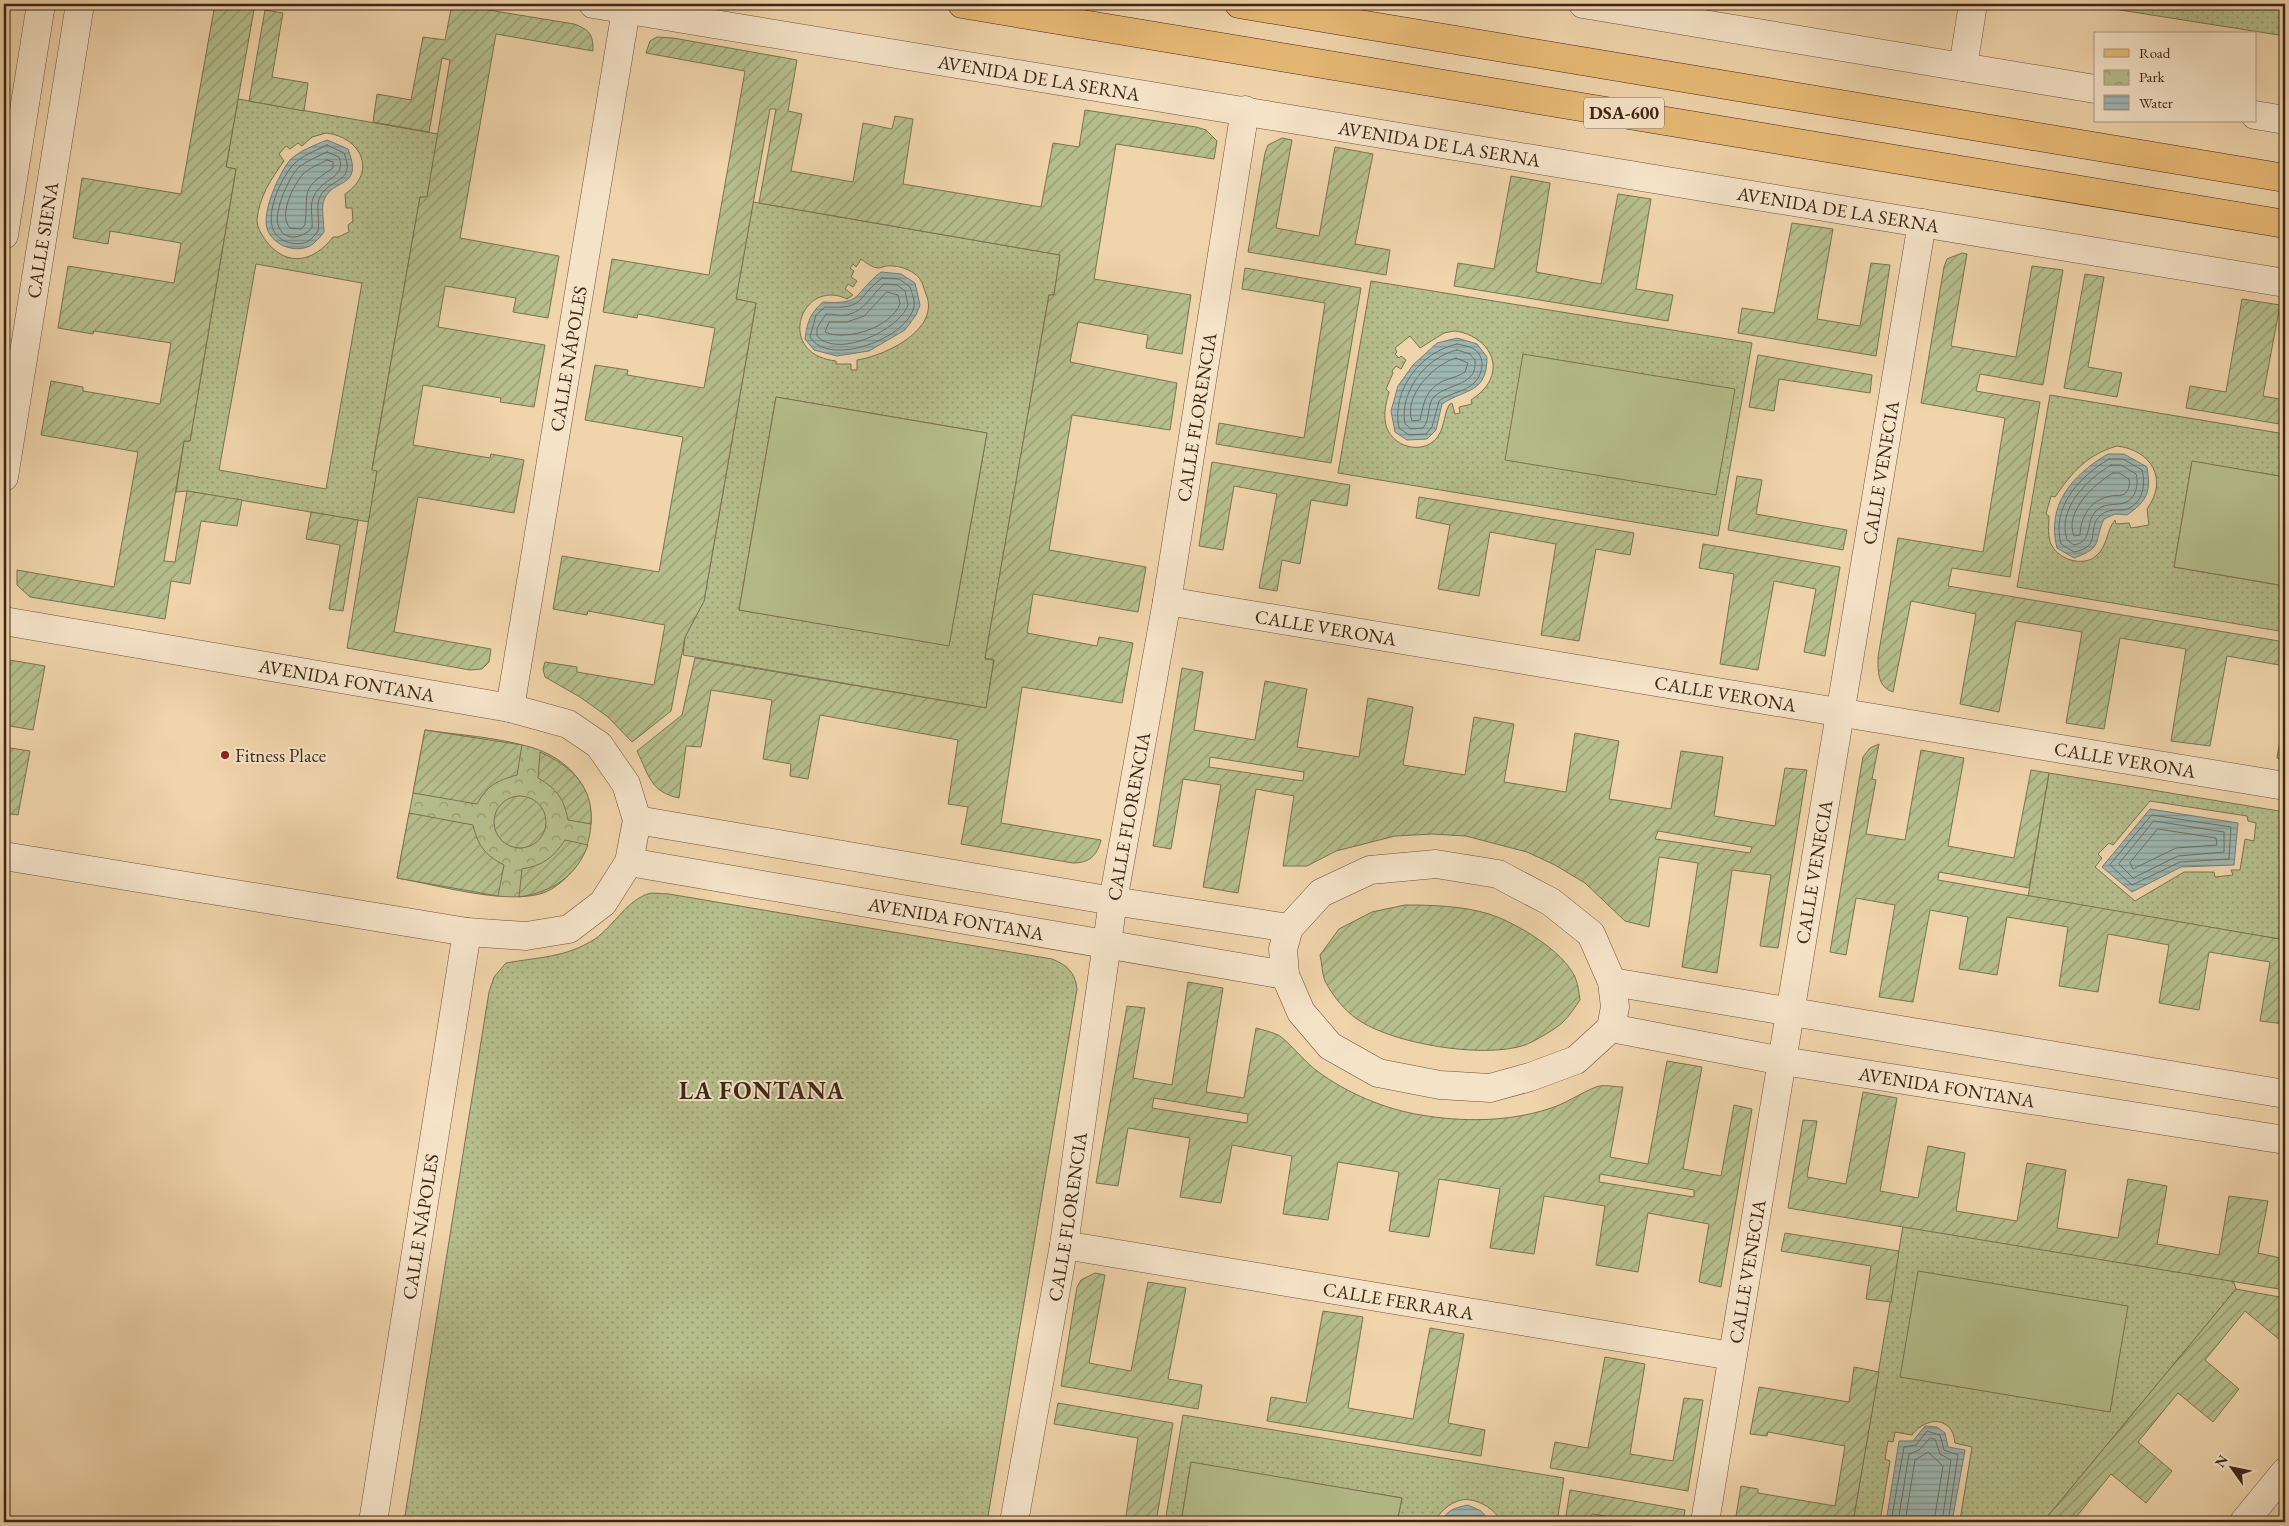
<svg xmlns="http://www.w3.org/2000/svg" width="2289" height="1526" viewBox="0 0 2289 1526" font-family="'EB Garamond',serif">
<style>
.grass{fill:url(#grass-dots);stroke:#7a7251;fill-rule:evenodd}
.park{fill:url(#park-crowns);stroke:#7a7251}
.garden{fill:url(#garden-furrows);stroke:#7a7251;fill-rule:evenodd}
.pitch{fill:#b5be8c;stroke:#7a7251}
.water{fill:url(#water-rules);stroke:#777d74}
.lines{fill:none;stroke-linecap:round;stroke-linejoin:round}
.shore{stroke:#6e6e64;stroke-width:1}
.minor-casing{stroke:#6a513b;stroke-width:29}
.major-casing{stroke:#3e2516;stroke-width:29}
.minor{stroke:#f5e3c8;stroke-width:28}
.major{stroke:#e8ba76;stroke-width:28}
.poi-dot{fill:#8f2418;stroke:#f5e3c8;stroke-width:2}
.labels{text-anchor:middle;stroke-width:4;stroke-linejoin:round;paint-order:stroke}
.shield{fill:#f5e3c8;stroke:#755e4b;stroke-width:1}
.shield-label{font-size:18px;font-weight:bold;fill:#3e2516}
.street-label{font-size:19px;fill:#3e2516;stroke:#f5e3c8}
.poi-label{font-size:19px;fill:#3e2516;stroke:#f5e3c8;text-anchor:start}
.district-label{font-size:24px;font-weight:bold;letter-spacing:1px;fill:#3e2516;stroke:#f5e3c8}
</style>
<defs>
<pattern id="grass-dots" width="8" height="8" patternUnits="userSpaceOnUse" patternTransform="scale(1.25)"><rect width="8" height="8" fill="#b5be8c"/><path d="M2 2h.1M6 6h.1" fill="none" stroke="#959a71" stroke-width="1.8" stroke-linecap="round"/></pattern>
<pattern id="park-crowns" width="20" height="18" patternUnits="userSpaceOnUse" patternTransform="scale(1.25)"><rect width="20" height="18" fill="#b5be8c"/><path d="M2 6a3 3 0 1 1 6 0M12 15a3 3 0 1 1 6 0" fill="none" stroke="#959a71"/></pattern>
<pattern id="garden-furrows" width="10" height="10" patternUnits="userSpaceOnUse" patternTransform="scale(1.25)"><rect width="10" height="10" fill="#b5be8c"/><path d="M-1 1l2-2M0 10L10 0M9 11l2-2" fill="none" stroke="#959a71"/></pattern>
<pattern id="water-rules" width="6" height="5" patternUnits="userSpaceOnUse" patternTransform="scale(1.25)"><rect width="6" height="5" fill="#9db7b2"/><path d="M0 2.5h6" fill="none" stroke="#819590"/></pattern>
</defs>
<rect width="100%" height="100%" fill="#f0d4ab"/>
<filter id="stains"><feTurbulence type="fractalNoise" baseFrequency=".004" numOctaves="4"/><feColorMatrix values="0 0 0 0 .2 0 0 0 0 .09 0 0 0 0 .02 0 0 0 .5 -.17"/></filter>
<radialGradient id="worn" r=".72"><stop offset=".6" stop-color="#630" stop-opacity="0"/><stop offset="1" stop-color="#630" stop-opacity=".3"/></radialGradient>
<!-- grass -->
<path class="grass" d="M2082,4H2285V36Z
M238,99L438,134L427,198L420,197L372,469L377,471L369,522L187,491L176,492L184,441H190L236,169L226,167ZM326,133C361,137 378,172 345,194L346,208H352L353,221L348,225L349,232L338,237H333C314,262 287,268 266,241C262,235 257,228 257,220C259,197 271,179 284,161L279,154L286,146L290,149L298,143L302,146L312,137ZM256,264L362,283L326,489L219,470Z
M753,202L1060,255L1054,295H1049L985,659L994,660L986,708L683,655L685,637L704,601L756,303L736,299ZM861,259C865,262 873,268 878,268C881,268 883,267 886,266C896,265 907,268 915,274C922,279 923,286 926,294C941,330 884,356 857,360V370H851V364H836V361C774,354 801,277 847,299L853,295L845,289L848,284L853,287L857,281L851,277L854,271L850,268L853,264L856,267ZM776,397L987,433L949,645L739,610Z
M1371,281L1752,343L1718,536L1338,473ZM1454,331C1478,333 1502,355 1490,380C1486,389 1478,395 1471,400L1472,404L1459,407L1460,413L1455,414L1452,403L1449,405C1443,416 1445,431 1434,441C1416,456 1386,443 1385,419C1384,410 1387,400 1389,392L1386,389L1393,373L1392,371L1396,366L1401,369L1406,360L1401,356L1399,358L1395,354L1397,352L1395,348L1410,336L1420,348L1444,333Z
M2050,395L2285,434V477L2192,462L2174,567L2285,586V632L2017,587ZM2117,446C2151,450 2169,479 2147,509L2149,525L2131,528L2129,523L2116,524L2115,520C2106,531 2108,546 2096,556C2083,567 2060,560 2052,546C2047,538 2049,525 2049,516L2046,514L2051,496L2055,497C2072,472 2088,454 2117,446Z
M2049,773L2285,812V940L2028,897ZM2150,801L2247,816L2248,821L2256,823L2254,841L2245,839L2240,870H2231L2233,875L2215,877L2214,872H2184L2135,901L2095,867L2102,858L2098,854L2109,843L2113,845Z
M651,893L669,894L1052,959C1067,965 1075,972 1077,989L987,1522H404L489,992L494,977L506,963C539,957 565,958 595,939C615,925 627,899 651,893Z
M1903,1226L2233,1280L2236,1289L2043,1522H1969L1960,1520L1972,1447L1955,1443C1953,1416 1926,1416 1912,1435L1895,1432L1893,1442L1888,1441L1885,1459L1890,1461L1880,1522H1853Z
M1183,1415L1564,1478L1557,1522H1500C1497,1509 1475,1497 1461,1500C1449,1503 1440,1512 1434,1522H1397L1402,1498L1191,1463L1181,1522H1165Z"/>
<!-- park -->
<path class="park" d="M425,730C459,735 496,737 530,747C576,760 603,800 586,848C580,866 559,889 540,894C500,904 438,885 397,878Z"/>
<!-- garden -->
<path class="garden" d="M215,4H255L226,167L236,169L190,441H184L164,561L175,562L187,491L242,500L237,526L201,521L190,584L171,581L165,619L30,597L17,585V570L114,587L138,452L41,435L51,381L83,387V391L160,404L171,343L94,331L93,334L58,328L68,266L174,283L181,243L110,231L108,244L73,238L82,178L181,194Z
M452,4L574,24C590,30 593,34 593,51L496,34L460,238L559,256L548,318L513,312L516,298L445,286L438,327L545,345L534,407L500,402L501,398L423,385L413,445L490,458L491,454L524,460L514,513L418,497L394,632L491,649L489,662L482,669L470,670L347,648L377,471L372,470L420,197H427L450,60L442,58L429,132L373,122L377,94L411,100L423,37L445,40Z
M265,10L283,13L272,77L308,83L304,111L249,101Z
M657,37L673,38L797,60L788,111L802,114L791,171L853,182L863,123L892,129L895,116L913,119L903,184L1041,207L1053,143L1079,147L1085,110L1196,127L1206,130L1217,141L1214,159L1116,144L1094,279L1191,295L1182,354L1146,348L1148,335L1078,322L1070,362L1177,383L1170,430L1072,415L1049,550L1146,567L1138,612L1033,594L1027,633L1097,646L1099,637L1133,643L1122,703L1022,687L1001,823L1101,840C1097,856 1089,863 1073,863L961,844L968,807L948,804L958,740L820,715L808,779L790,776L791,764L763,759L772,700L711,690L701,747L686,746L679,798C650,792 649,775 637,751L682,715L695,658L986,708L994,660L985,658L1049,295H1054L1060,255L759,203L776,109H770L736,299L756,303L704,601L685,637L671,711L632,742L608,717L580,697L545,677L543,669L545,662L577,667V672L654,685L665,625L588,611L587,615L553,609L562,556L659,572L683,437L585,420L595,365L628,370L627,375L704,388L715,328L638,314L637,318L603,312L612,259L709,275L745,71L646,53L650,41Z
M1282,138L1292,140L1276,228L1319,236L1335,147L1373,154L1355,244L1390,250L1386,275L1248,252L1265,153L1268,145Z
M1511,176L1550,183L1536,272L1601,284L1618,194L1651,199L1636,289L1673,295L1668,321L1454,286L1458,263L1494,269Z
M1792,223L1833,229L1817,319L1860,326L1871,263L1890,265L1876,356L1738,333L1742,308L1774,313Z
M1962,253L1967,254L1951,346L2016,357L2032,266L2063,270L2043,385L1980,374L1976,391L2040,402L2010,577L1952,568L1948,586L2285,642V666L2227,656L2210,746L2171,741L2186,649L2120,638L2104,729L2066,723L2082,632L2016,621L1999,712L1960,704L1976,614L1911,601L1893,692C1877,687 1878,670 1878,657L1898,538L1983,552L2005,418L1921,403L1944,267L1947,259Z
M1245,268L1361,288L1331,463L1216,444L1219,423L1304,438L1325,303L1242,289Z
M2085,274L2104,277L2088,367L2122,373L2117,397L2064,388Z
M2242,299L2280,305L2263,396L2285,400V425L2186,408L2190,386L2226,392Z
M1758,355L1872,375L1870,393L1779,379L1774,411L1749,407Z
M1212,462L1350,485L1347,506L1311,500L1300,564L1282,560L1277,591L1259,588L1277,494L1234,486L1223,550L1199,546Z
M1737,476L1762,480L1756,514L1847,530L1843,550L1728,530Z
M1419,497L1634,533L1630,555L1596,549L1579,641L1541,635L1556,544L1490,532L1479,596L1438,589L1450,525L1416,518Z
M311,512L358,520L343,611L329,609L340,545L306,539Z
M1703,544L1840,567L1825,656L1804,652L1816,589L1774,581L1758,670L1720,664L1734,574L1699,568Z
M4,659L45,666L33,730L4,725Z
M1182,668L1203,672L1194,730L1255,740L1265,681L1307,689L1297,747L1359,757L1368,698L1413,707L1403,765L1465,775L1474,717L1514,724L1504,782L1566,792L1575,733L1619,741L1609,799L1671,809L1681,751L1723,757L1714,816L1775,826L1785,768L1807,770L1778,948L1760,946L1771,875L1732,870L1717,973L1682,967L1698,863L1659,857L1649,927L1625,921L1585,883L1555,865L1527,852L1466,836L1432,834L1395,836L1336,851L1307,866H1283L1294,796L1256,789L1238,893L1203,887L1221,785L1183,779L1171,849L1153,846ZM1210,757L1304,772L1303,781L1209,767ZM1658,831L1752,847L1750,853L1655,839Z
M2285,710V760L2277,758Z
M425,730L522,745L517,775C496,781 488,785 477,804L413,793Z
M1879,744L1872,779L1876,780L1866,834L1905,840L1921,750L1964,758L1948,846L2014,858L2031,770L2049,773L2029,888L1939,872L1938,880L2285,940V1024L2260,1021L2270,962L2209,952L2199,1010L2159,1003L2169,945L2108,934L2098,992L2059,986L2068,927L2007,917L1997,975L1959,969L1968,917L1930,910L1913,1002L1879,997L1895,905L1856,898L1846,955L1830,952L1863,757L1870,748Z
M4,747L30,751L18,815L4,813Z
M540,752C571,766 594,786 591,824L568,820C564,799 557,789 538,778Z
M494 822a26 26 0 1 1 52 0a26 26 0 1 1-52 0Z
M409,813L473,825C478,846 485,855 504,865L498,896L397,878Z
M565,840L588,845C576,877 552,892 519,897L522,869C542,866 554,857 565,840Z
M1405,905C1432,905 1463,906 1489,914C1517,923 1563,951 1575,977C1578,984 1579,993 1580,1000C1575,1007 1570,1015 1564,1021C1558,1028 1533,1042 1525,1045C1484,1059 1392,1044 1357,1019C1345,1011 1332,995 1325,981C1322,974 1322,963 1320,955L1339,929L1372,912Z
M1188,982L1223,988L1206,1092L1244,1098L1256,1028C1263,1030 1272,1032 1278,1035C1285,1038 1306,1063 1317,1071C1347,1093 1384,1109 1421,1115C1462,1122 1508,1122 1548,1109C1566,1104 1580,1093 1596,1087C1603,1084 1615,1087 1623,1087L1610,1157L1648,1164L1667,1061L1702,1067L1683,1169L1721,1176L1734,1105L1752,1109L1721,1287L1699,1282L1709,1224L1648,1213L1638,1272L1596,1265L1605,1206L1544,1196L1534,1254L1490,1248L1500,1189L1439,1179L1429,1237L1389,1231L1399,1172L1338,1162L1328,1220L1283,1214L1292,1156L1232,1145L1221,1203L1180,1197L1190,1138L1128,1128L1118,1186L1096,1183L1127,1006L1145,1008L1133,1078L1172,1085ZM1154,1098L1248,1114L1247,1123L1152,1108ZM1600,1174L1694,1190V1197L1599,1182Z
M1863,1092L1897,1098L1880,1191L1918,1198L1928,1146L1965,1153L1956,1211L2017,1221L2027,1163L2066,1170L2057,1228L2118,1238L2128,1179L2167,1186L2157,1244L2219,1255L2229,1196L2268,1201L2258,1253L2285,1259V1290L1788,1208L1803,1120L1817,1121L1807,1177L1846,1184Z
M1785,1233L1899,1251L1891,1302L1866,1299L1871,1266L1781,1251Z
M1095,1273L1105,1275L1089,1363L1131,1371L1148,1282L1186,1288L1168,1379L1202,1385L1198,1409L1061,1386L1077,1287L1081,1280Z
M2236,1289L2285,1298V1335L2280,1340L2245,1311L2205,1360L2239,1389L2213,1422L2178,1393L2138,1442L2172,1471L2146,1503L2111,1474L2072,1522H2043Z
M1323,1311L1363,1317L1348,1408L1413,1419L1430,1328L1464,1334L1448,1423L1485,1430L1481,1456L1267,1421L1271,1397L1306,1403Z
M1605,1357L1645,1364L1630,1454L1673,1461L1684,1398L1703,1400L1688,1491L1550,1468L1555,1442L1588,1448Z
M1854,1367L1879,1372L1853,1522H1735L1741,1486L1758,1489V1493L1835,1506L1845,1446L1768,1432L1767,1436L1750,1434L1759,1387L1849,1402Z
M1058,1403L1173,1423L1156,1522H1125L1138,1438L1054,1424Z
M1570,1490L1685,1510L1683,1522H1644L1592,1514L1590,1522H1565Z"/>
<!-- pitch -->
<path class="pitch" d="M1523,354L1735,389L1716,495L1505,460Z
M776,397L987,433L949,646L739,610Z
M2192,461L2285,477V586L2174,567Z
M1918,1271L2128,1306L2110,1412L1900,1377Z
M1191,1462L1402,1498L1397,1522H1181Z"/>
<!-- water -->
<path class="water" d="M327,140L348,149C364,190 333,177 324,200C321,208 324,223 324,232C320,237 315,243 310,246C295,253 275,246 268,231C260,215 279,173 290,160C299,151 315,145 327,140Z
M881,272L901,274L915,283L920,305L916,315L905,330L869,351L837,356L814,350L805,339C807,323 810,313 823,302C863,305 853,294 881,272Z
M1457,338L1477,344L1487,357C1487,394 1466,388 1442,404L1436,430L1427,439L1407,440L1395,432L1391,411L1398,386L1413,365L1437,343Z
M2108,454H2124L2147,467C2151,492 2148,500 2127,515L2115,514L2104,519C2093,543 2104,547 2074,558L2057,548C2046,505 2072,475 2108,454Z
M2150,809L2238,823L2234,865L2181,867L2132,892L2102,867Z
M1925,1426L1937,1427L1945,1433L1948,1447L1965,1450L1952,1522H1886L1899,1441H1913Z
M1468,1505L1481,1511L1491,1522H1441C1448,1509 1455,1508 1468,1505Z"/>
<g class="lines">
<!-- shore -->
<path class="shore" d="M327,145L344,153C357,185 327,177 319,199C316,208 320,221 318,231C315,235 311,240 307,242C294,247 275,241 272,226C268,207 281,179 293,165C301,156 317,150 327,145Z
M327,152L339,157C347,178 322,178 314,196C309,205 313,218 312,228C303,238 284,243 278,225C274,211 289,176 299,167C307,161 318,156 327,152Z
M327,160L333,162V168C299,190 309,190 305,225L301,229L290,228C278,215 293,186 303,174C309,168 320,164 327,160Z
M882,278L899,279L910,287C912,293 915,301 914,306C909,338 829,368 810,337L816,315L825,307C866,309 854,300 882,278Z
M884,284L897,285L905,291L908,305C899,330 838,359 817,336V328L826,314C833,314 840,316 847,315C865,311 871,295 884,284Z
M887,292L898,295L900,304C891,327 847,342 825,332L829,322H847L864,316Z
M1457,344C1462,345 1468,346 1472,348C1486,355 1484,373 1474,383C1465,392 1449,393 1439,401L1432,427L1426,434L1409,435L1399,428C1391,391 1420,352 1457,344Z
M1457,350L1470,354L1475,360C1478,386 1449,383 1435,396C1426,404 1431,419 1423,428L1411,429L1405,424C1399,392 1426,357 1457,350Z
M1456,358L1468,363L1465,372C1458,377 1450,378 1443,381C1425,390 1424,403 1420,420L1412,421C1403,396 1434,364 1456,358Z
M2109,459H2123L2142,470C2146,484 2143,503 2127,509C2119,512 2110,507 2101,515C2085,528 2104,546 2074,552L2061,544C2051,507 2079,477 2109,459Z
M2111,465H2121L2136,474C2139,484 2136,499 2124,503C2114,506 2104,502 2095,512C2085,524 2093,542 2074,545L2067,540C2057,509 2086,480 2111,465Z
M2113,473H2119L2129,479C2130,485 2129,493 2122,495C2119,496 2114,495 2111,496C2090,500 2081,516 2080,535L2074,536C2064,512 2094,484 2113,473Z
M2152,815L2231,827L2229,859L2180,862L2132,885L2110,865Z
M2154,821L2224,832V852L2178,856L2133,878L2119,864Z
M2158,829L2216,838L2217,845L2176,848L2133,869L2130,863Z
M1891,1522L1904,1447L1916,1445L1927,1431L1940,1435L1944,1450L1958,1455L1948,1522
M1898,1522L1909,1454L1919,1450L1930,1438L1935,1439L1940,1454L1951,1460L1942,1522
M1905,1522L1915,1460L1928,1452L1943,1466L1934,1522"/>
<!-- minor casing -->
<g class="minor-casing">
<g id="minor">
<path id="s1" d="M593,4L2285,283"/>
<path d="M1583,4L2095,89"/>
<path d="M1963,67L1973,4"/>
<path d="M2255,115L2285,120"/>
<path d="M4,235L41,4"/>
<path id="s2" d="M4,477L80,4"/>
<path id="s3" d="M1167,601L2285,786"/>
<path id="s4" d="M4,621L510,708L568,724L599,745L626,784L637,820L629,862L603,903L569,929L526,936L467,932L4,856"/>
<path id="s5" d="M510,708L626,10"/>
<path d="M637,820L1113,901L1289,928"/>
<path id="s6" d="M629,862L1285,975"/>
<path d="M1436,864L1498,874L1551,902L1591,934L1612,982L1615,1007L1611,1028L1576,1060L1530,1077L1490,1088L1440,1085L1378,1073L1330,1046L1301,1012L1285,975L1283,949L1289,928L1321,893L1370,870Z"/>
<path d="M1612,982L2285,1094"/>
<path id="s7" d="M1611,1028L1783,1061L2285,1140"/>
<path id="s8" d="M1064,1245L1732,1356"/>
<path id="s9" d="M373,1522L467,932"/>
<path id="s10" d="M1014,1522L1064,1245L1113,901L1167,601L1245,110"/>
<path id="s11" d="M1705,1522L1922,223"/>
<path d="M2244,1522L2285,1472"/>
</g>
</g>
<!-- major casing -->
<g class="major-casing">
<path id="major" d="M962,4L2285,224
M1239,4L2285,178"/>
</g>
<!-- minor -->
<use href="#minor" class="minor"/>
<!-- major -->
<use href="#major" class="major"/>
</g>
<!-- markers -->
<circle class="poi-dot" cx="225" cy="755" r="5"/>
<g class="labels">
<!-- shield labels -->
<rect class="shield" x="1584" y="97.5" width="80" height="31" rx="4"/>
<g class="shield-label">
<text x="1624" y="119">DSA-600</text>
</g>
<!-- street labels -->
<g class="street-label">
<text dy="7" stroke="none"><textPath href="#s1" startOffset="452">AVENIDA DE LA SERNA</textPath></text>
<text dy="7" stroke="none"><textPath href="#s1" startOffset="858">AVENIDA DE LA SERNA</textPath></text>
<text dy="7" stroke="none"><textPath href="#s1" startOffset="1262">AVENIDA DE LA SERNA</textPath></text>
<text dy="7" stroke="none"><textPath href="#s2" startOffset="240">CALLE SIENA</textPath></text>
<text dy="7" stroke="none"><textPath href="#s5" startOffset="354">CALLE NÁPOLES</textPath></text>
<text dy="7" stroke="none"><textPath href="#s10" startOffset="1120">CALLE FLORENCIA</textPath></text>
<text dy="7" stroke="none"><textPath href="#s11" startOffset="1064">CALLE VENECIA</textPath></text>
<text dy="7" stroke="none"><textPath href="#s3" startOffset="161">CALLE VERONA</textPath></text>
<text dy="7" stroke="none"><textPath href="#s4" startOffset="348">AVENIDA FONTANA</textPath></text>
<text dy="7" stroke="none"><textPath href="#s3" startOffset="566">CALLE VERONA</textPath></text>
<text dy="7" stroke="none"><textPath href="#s3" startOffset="971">CALLE VERONA</textPath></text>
<text dy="7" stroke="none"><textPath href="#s10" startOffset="715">CALLE FLORENCIA</textPath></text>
<text dy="7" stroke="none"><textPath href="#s11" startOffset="659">CALLE VENECIA</textPath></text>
<text dy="7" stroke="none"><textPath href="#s6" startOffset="332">AVENIDA FONTANA</textPath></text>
<text dy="7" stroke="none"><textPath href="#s7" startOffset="341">AVENIDA FONTANA</textPath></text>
<text dy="7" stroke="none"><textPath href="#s10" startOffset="310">CALLE FLORENCIA</textPath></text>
<text dy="7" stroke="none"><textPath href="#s9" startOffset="299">CALLE NÁPOLES</textPath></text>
<text dy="7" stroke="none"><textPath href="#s11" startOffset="254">CALLE VENECIA</textPath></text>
<text dy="7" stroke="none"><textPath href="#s8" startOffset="339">CALLE FERRARA</textPath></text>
</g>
<!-- poi labels -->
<g class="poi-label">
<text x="235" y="762">Fitness Place</text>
</g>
<!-- district labels -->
<g class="district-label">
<text x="762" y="1099">LA FONTANA</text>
</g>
</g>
<!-- margin -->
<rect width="2289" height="1526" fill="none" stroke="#f0d4ab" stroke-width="20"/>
<rect x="5" y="5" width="2279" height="1516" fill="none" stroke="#3e2516" stroke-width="2.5"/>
<rect x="10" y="10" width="2269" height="1506" fill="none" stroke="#3e2516"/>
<!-- legend -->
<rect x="2094" y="32" width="162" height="90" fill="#f5e3c8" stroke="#ac9781"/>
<rect x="2104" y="49" width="25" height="8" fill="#e8ba76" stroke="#ac9781"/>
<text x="2139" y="58" font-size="15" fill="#3e2516">Road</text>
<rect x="2104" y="70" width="25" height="15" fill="url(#park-crowns)" stroke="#ac9781"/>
<text x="2139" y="82" font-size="15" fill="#3e2516">Park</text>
<rect x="2104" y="95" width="25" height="15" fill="url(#water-rules)" stroke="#ac9781"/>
<text x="2139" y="108" font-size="15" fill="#3e2516">Water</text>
<!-- north arrow -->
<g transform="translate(2232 1468) rotate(303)" stroke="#f5e3c8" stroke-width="4" paint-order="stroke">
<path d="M0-4L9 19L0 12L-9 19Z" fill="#3e2516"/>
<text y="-8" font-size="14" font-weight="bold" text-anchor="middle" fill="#3e2516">N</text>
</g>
<rect width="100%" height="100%" filter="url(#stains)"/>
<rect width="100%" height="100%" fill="url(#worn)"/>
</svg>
